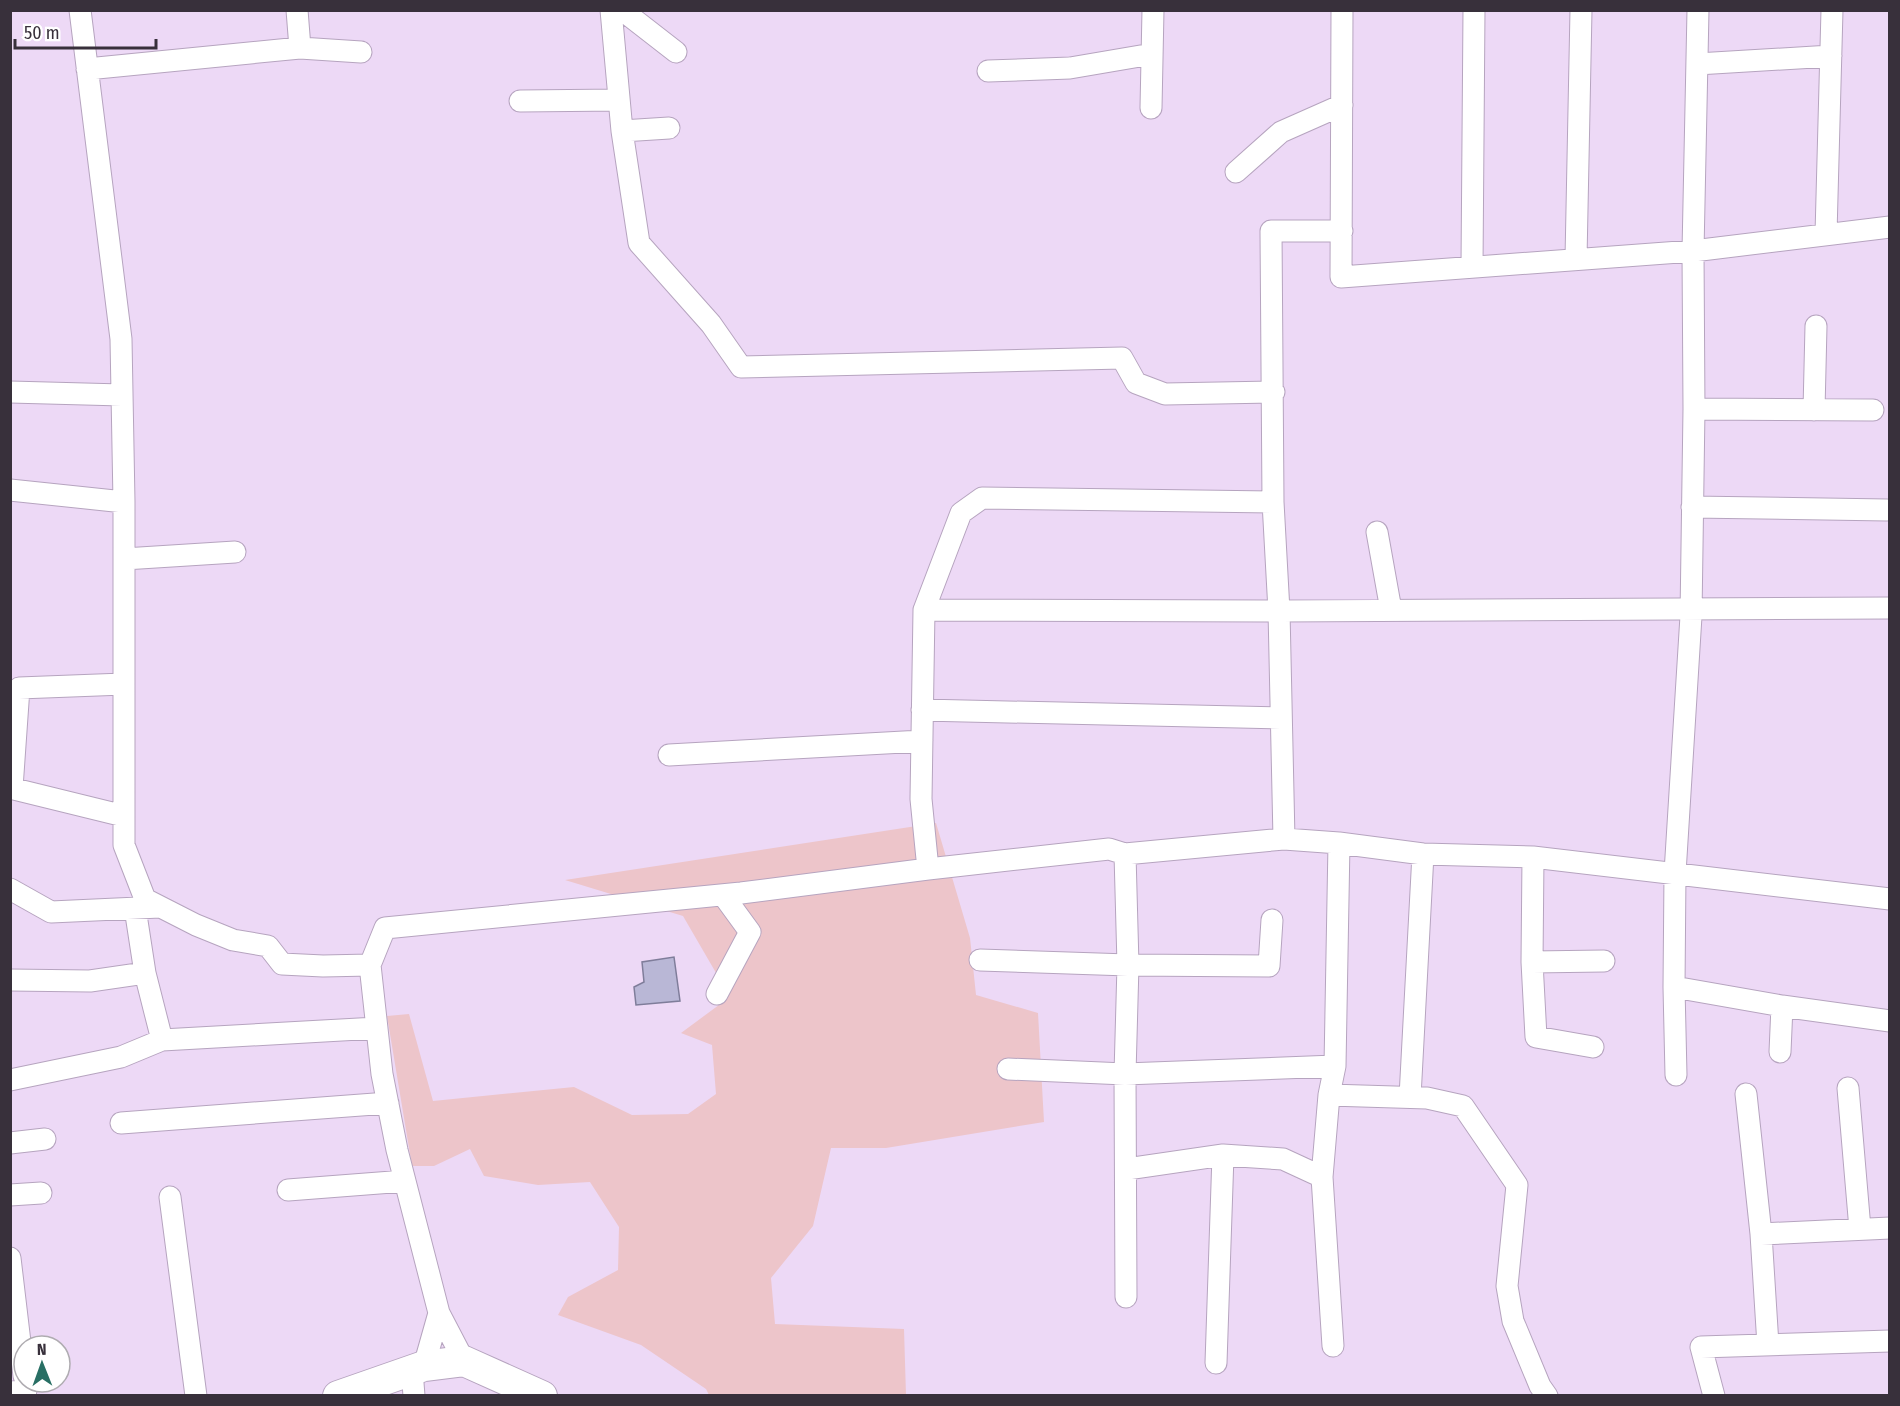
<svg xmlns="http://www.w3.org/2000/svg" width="1900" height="1406" viewBox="0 0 1900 1406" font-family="'Fira Sans Condensed',sans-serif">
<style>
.green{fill:#edc5ca}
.building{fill:#b9b7d6;stroke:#7f7d9a;stroke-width:1.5}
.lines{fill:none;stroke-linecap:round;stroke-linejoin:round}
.minor-casing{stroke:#b6a4bf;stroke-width:23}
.secondary-casing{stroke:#b6a4bf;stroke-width:32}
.minor{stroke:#fff;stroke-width:21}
.secondary{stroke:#fff;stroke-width:30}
</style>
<rect width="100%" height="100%" fill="#edd9f6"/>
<!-- green -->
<path class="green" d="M936,823L970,938L976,995L1038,1013L1044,1122L886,1148H831L813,1226L771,1278L775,1324L904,1329L906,1395H709L706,1389L641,1345L558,1315L568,1297L618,1270L619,1227L590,1182L538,1185L484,1176L470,1149L434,1166H412L387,1016L409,1014L433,1101L574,1087L632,1115L688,1114L716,1094L712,1045L681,1033L727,999L719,978L683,916L565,880Z"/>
<!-- building -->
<path class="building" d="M674,957L680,1001L636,1005L634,987L644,982L642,962Z"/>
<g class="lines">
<!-- minor casing -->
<g class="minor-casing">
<path id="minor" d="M80,10L121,339L124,502V845L145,899L196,925L233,940L268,946L282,964L323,966L370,965
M611,10L622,131L639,243L711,324L741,367L1122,358L1136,383L1165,394L1274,392
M622,10L676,52
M1342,10L1341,277L1693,251L1890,227
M300,48L361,52
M1697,64L1831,56
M87,69L300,48L297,10
M988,71L1070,68L1152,54
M520,101L619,100
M1151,108L1153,10
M622,131L669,128
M1236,172L1281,132L1342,105
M1826,234L1832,10
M1576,259L1581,10
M1472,267L1474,10
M10,392L122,395
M1694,409L1873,410
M1814,410L1816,326
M10,490L124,502
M1692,507L1887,510
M1377,532L1391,610
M124,559L235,552
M924,610L1279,611L1890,608
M922,710L1281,718
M669,755L922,741
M10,788L124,816
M12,788L19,688L124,684
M1284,839L1279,611L1273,502L1271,231H1342
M1125,854L1128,965L1125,1074L1126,1297
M1533,857L1532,962L1604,961
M928,869L921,799L924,610L961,513L982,498L1273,502
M10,889L51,912L160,907
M135,908L145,973L162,1040
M980,960L1128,965L1269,966L1272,920
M1532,962L1536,1037L1593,1047
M10,980L90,981L145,973
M1674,987L1782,1006L1890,1021
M717,994L750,932L723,895
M1780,1052L1782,1006
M1008,1069L1125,1074L1335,1066
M1676,1075L1674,987L1675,873L1691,616L1694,409L1693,251L1698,10
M10,1080L121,1057L162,1040L377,1028
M1848,1088L1860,1229
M1746,1094L1761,1234L1768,1345
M1329,1095L1427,1098L1463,1106L1517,1185L1507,1286L1513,1321L1540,1386L1547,1396
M1410,1097L1423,854
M121,1123L388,1103
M10,1143L45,1139
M1127,1169L1223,1155L1283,1159L1322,1177
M288,1190L405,1181
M10,1195L41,1193
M170,1197L196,1396
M1761,1234L1890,1228
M10,1258L24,1376
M439,1313L464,1361
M1333,1346L1322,1177L1329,1095L1335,1066L1339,843
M1216,1363L1223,1155
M424,1366L439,1313L397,1150L382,1074L370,965L385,928L741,893L928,869L1109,849L1125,854L1284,839L1339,843L1423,854L1533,857L1890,899
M412,1370L414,1396
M10,1392L26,1391
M1714,1396L1701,1347L1890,1341"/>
</g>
<!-- secondary casing -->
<g class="secondary-casing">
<path id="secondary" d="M338,1396L424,1366L464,1361L542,1396"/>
</g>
<!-- minor -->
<use href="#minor" class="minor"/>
<!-- secondary -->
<use href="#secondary" class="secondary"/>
</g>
<!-- border -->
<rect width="1900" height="1406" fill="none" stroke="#38303b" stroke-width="24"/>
<!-- north arrow -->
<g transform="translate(42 1364) rotate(359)"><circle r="28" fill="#ffffff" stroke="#afacb1" stroke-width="1.5"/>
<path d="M0-4.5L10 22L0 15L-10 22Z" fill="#286f64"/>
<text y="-9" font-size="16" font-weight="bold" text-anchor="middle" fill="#38303b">N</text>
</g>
<!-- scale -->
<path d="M15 39v9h141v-9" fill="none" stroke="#38303b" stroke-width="3"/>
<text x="24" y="39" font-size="18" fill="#38303b" stroke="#ffffff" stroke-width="4.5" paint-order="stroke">50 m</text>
</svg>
